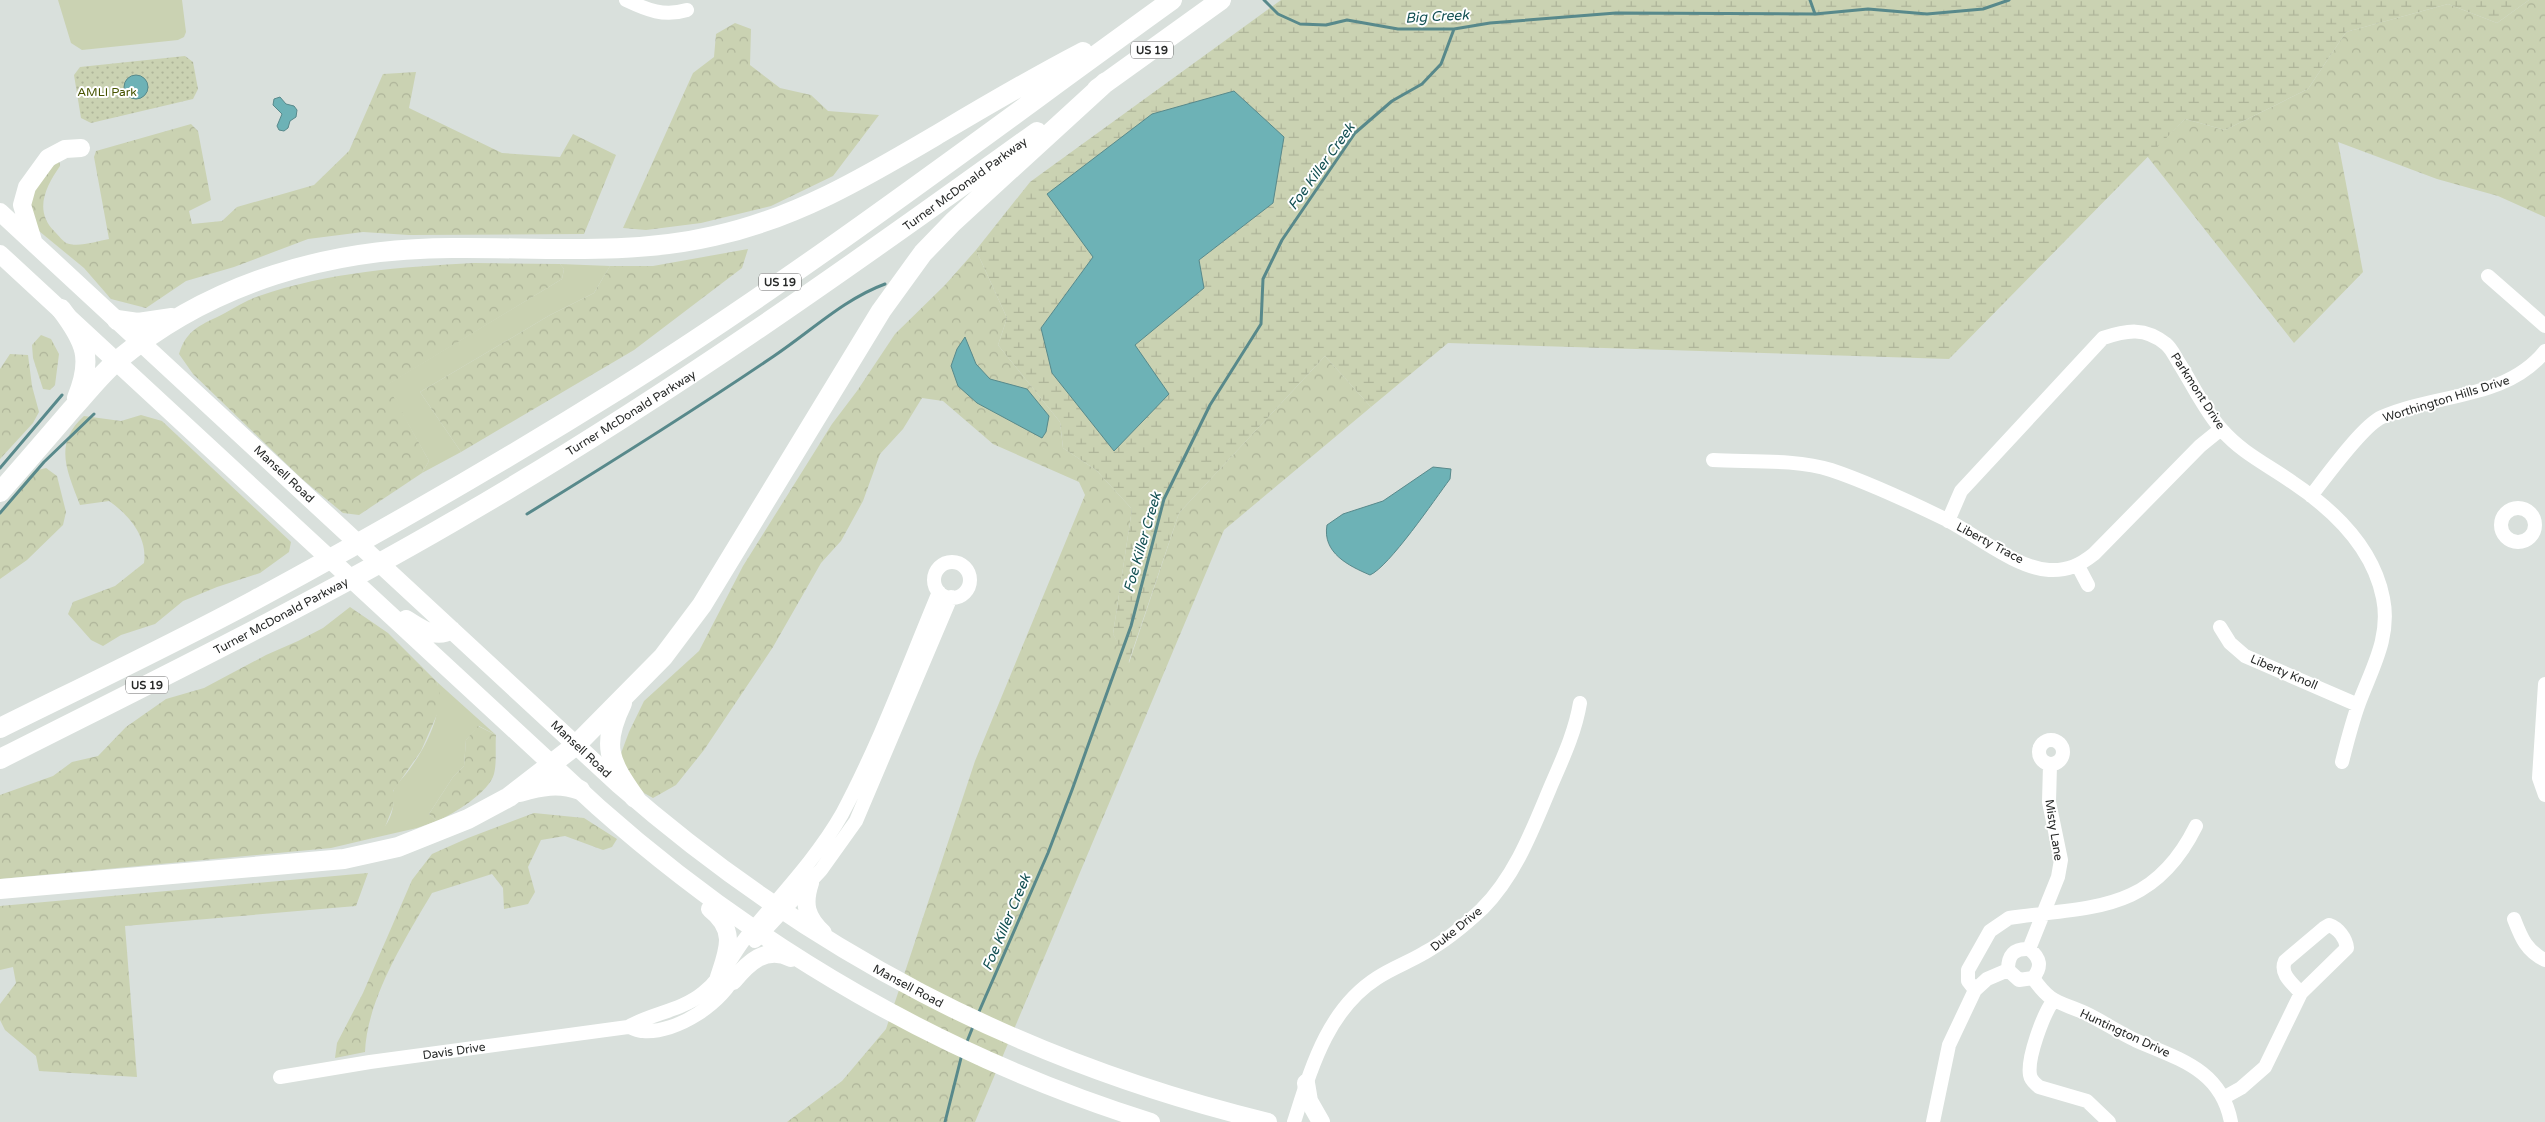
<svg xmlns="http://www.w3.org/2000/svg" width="2545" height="1122" viewBox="0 0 2545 1122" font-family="'Varela Round',sans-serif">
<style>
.grass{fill:#cad2b2}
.forest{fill:url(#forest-crowns)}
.wetland{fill:url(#wetland-marsh);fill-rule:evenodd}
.park{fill:url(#park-dots)}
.water{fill:#6db2b6;stroke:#58898b}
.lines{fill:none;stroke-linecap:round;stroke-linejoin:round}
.stream{stroke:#58898b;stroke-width:3}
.minor{stroke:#fff;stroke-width:14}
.major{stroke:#fff;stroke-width:18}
.highway{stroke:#fff;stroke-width:20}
.labels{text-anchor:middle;stroke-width:4;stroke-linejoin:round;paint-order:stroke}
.shield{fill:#fff;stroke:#686968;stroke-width:1}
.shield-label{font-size:11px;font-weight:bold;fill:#272928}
.park-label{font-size:12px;fill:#475400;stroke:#fff}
.street-label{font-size:12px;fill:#272928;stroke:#fff}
.water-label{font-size:14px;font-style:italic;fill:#114f52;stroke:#fff}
</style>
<defs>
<pattern id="forest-crowns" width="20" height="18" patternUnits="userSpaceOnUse" patternTransform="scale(1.25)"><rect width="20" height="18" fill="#cad2b2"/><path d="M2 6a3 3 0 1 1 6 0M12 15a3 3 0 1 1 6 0" fill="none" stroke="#aeb499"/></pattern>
<pattern id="wetland-marsh" width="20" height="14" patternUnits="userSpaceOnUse" patternTransform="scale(1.25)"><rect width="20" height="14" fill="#cad2b2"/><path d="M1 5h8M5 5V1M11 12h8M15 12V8" fill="none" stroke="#aeb499"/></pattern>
<pattern id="park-dots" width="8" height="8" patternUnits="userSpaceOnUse" patternTransform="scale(1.25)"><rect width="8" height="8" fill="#cad2b2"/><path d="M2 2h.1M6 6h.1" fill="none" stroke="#aeb499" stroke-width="1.8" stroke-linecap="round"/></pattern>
</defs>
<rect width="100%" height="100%" fill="#d9e0dc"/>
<!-- grass -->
<path class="grass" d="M58,0H182L186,32L184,37L178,40L82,50L71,43Z
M560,264L610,266L594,293L550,315L420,392L461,452L422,473L429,461L386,385L562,279L564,269Z
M437,682L496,735L479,726L466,740L464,766L453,777L429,814L437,821L417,828L369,839C382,832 390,823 393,807C394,802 391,796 393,792C395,785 404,777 409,770C427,745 444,713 437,682Z"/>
<!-- forest -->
<path class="forest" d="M2529,0H2545V217L2498,196L2437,179L2338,142L2363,272L2294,343L2147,156L2185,119L2225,130L2308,89L2346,32L2448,4L2497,23Z
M735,23L751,29L750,65L780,88L811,95L828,111L879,115L833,176L771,206L701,223L646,230L623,228L693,73L714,57L716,34Z
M416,72L409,108L502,153L560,157L573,134L616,155L584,234L409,235L363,232L308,239L234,267L186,281L146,308L111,299L84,268L39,231L31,220L28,193L59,160L60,166C46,186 33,211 55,232C58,235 63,241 66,243C78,248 97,241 109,239L94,157L96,151L191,124L198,131L211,200L189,211L192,224L222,221L237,207L314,185L349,151L383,74Z
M748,249L742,268L634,350L461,452L420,392L550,315L594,293L610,266H653Z
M976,250L1007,318L998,345L1060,422L1063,448L1096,470L1132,509L1113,634L1129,663L1179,513L1325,356L1371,407L1224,530L975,1122H787L842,1081L886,1029L975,761L1085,495L1079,482L993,444L943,401L922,398L903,429L880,454L863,501L841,541L821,563L773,647L704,750L676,785L653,798L644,793L623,770L620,756L629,732L644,701L699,651L743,566L832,424L857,391L895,334L945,285Z
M474,263L560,264L564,269L562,279L387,385L429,461L422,473L359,515L343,513L302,479L193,374L179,354C187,328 202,325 225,313C236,307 247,300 259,296C328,272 402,267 474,263Z
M41,335L51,339L59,354L55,385L50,390L43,389L33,358L32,345Z
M10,354L28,355L32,386L39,412L33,423L0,459V369Z
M141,415L162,421L291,542L289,552L260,573L217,587L183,601L155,624L121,635L103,646L91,640L68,614L73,602L115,586L144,563C148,537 129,515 109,501L80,505C67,471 53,444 84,416L121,421Z
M46,468L57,476L66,512L63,525L27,560L0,579V511L34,471Z
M350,607L388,633L437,682L440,694L439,710L421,751L393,791V807L383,832L369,839L331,848L0,879V795L53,776L72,762L98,756L126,727L166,699L204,688L266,655L298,641L323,628Z
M478,726L496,735C495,747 497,762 494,774C489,792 454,814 437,821L429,814L453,777L464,766L466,740Z
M534,813L584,818L617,839L612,847L603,850L565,836L541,840L528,867L535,892L528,904L504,909L503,888L492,874L432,893C405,939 367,999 365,1052L335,1058L337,1043L363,993L412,880L432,854L468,838Z
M368,873L356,906L125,926L137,1077L39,1071L36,1056L5,1030L0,1020V1004L16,983L13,967L0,970V906Z"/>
<!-- wetland -->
<path class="wetland" d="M1281,0H2529L2497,23L2448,4L2346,32L2308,89L2225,130L2185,119L1949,359L1448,343L1371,407L1325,356L1179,513L1128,664L1113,634L1132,509L1096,470L1063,448L1060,422L998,345L1007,318L976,250L1030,182ZM1273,203L1199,260L1203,288L1135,345L1041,328L1093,257Z"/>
<!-- park -->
<path class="park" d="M185,56L193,62L198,89L193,99L91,123L81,118L74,75L80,67Z"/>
<!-- water -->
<path class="water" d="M124 87a12 12 0 1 1 24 0a12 12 0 1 1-24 0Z
M1234,91L1284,137L1273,203L1199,260L1204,288L1135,345L1169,394L1114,451L1052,373L1041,328L1093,257L1047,194L1152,114Z
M280,97L286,104L294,106L297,110L296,117L290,121L288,128L284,131L279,130L277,126L282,114L273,105L274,99Z
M965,337L976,364L990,379L1027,389L1049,416L1046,432L1042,438L977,403L958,386L951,366L957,349Z
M1433,467L1451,469L1450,479C1435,499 1389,567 1370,575C1349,566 1322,553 1327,525L1343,514L1383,501Z"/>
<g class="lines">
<!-- stream -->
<path class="stream" d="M1264,0L1278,14L1300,24L1326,25L1347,20L1398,29H1454L1490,23L1616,13L1815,14L1868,9L1927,14L1983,9L2009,0
M1810,0L1815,14
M0,468L62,395
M0,513L44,462L94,414
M527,514C610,463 693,411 774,356C810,332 844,299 885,284
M978,1014L1048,853L1072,790L1131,626L1164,499L1210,405L1261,324L1263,279L1282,240L1355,133L1392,101L1422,84L1441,64L1454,29
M966,1044L974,1024
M945,1122L962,1054"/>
<!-- minor -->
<path class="minor" d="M626,0C647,10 664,17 687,10
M2488,276L2545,326
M1713,460C1749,462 1797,459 1831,470C1870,483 1910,502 1947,520C1976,535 2016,568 2049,570C2068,571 2080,565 2094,554L2200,446L2221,429
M2311,496C2325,478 2363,425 2382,417C2436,393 2506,400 2545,351
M2501 525a17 17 0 1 1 34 0a17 17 0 1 1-34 0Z
M1948,521L1961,491L2103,338C2127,330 2145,327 2166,344C2172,349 2175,357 2179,363C2193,385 2205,411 2222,430C2242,453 2268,465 2292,482C2334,510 2373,547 2383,598C2391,637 2372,668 2359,703C2352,722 2347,742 2342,762
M934 580a18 18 0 1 1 36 0a18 18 0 1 1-36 0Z
M2078,566L2088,585
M2220,627L2230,643L2245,656L2358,705
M2545,684L2539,778L2545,795
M2039 752a12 12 0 1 1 24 0a12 12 0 1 1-24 0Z
M2514,919C2521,937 2526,951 2545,960
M755,941L821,870L856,821L951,597
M2029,949L2058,877L2061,860L2049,802L2050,765
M2008,970L2019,980L2033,978C2042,967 2041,958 2029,949
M2008,970C2008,955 2014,948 2029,949
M2033,978C2051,1004 2058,1001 2085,1013C2102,1021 2118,1032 2135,1040C2178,1059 2221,1069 2231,1122
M1975,990L1968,981V970L1990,931L2009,918C2093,906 2153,913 2196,826
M2053,1001C2043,1015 2027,1058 2030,1075C2031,1081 2035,1083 2039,1087L2087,1101L2109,1122
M628,1027C633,1028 638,1031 643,1031C676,1034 725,1002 736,972
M280,1077L370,1062L628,1027C652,1013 681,1011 703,993C722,978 732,955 747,936C779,897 817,858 842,814C880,743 908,666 939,592
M2223,1098L2241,1088L2265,1067L2301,993L2347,948C2346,938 2338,928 2329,925L2324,928L2285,961C2279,974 2293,984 2301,993
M1294,1122C1311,1069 1327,1010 1377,978C1392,968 1409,962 1424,953C1444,942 1465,925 1482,909C1515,876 1532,831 1550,788C1562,760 1575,733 1580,703
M1933,1122L1949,1045L1975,990L1987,979L2008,970"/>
<!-- major -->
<path class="major" d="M0,212L618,784C809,951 1021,1062 1268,1122
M33,241L22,205L27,187L48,158L65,149L81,148
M0,254L598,807C759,950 946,1058 1151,1122
M406,619C421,628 435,640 452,630
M810,883C803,904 806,917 823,933
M710,909C737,930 728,950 719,977
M733,981C748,963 766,945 791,958
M1306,1083L1309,1101L1321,1122"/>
<!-- highway -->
<path class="highway" d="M1097,89L1221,0
M61,309C86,342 93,359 77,398
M117,320L138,323L172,318
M0,492C24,465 48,437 72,409C87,393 101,374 118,360C212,282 331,248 452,248C539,247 628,256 714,236C797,218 867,176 940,133C987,105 1035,77 1083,52
M622,703C601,746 609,761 635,798
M0,728C85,686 171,645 255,600C379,533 501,463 621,388C811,268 990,131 1172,0
M0,759C152,682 306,607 454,521C657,404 847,269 1037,132
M520,792C540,786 559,782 580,790
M0,889L344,859L398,847L468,819L509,797L576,745L663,657L702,605L881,311L923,253L953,222L1106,82"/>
</g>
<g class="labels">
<!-- shield labels -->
<g class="shield">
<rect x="1131" y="41.5" width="42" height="17" rx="4"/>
<rect x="759" y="273.5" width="42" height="17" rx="4"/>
<rect x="126" y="676.5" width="42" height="17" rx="4"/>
</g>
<g class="shield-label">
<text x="1152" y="54">US 19</text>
<text x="780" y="286">US 19</text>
<text x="147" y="689">US 19</text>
</g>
<!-- park labels -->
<g class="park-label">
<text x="107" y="96">AMLI Park</text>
</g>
<!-- street labels -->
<g class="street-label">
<text transform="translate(965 184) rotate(-36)" y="4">Turner McDonald Parkway</text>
<text transform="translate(2198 391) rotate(57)" y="4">Parkmont Drive</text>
<text transform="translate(2446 399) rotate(-17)" y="4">Worthington Hills Drive</text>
<text transform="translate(631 413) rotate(-32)" y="4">Turner McDonald Parkway</text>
<text transform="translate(284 474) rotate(43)" y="4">Mansell Road</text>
<text transform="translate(1990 543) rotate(28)" y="4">Liberty Trace</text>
<text transform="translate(281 616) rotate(-28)" y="4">Turner McDonald Parkway</text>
<text transform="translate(2284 672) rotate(23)" y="4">Liberty Knoll</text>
<text transform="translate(581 749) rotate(43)" y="4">Mansell Road</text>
<text transform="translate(2054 830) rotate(81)" y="4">Misty Lane</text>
<text transform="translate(1456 929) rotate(-39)" y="4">Duke Drive</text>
<text transform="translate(908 986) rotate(28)" y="4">Mansell Road</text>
<text transform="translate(2125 1033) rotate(25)" y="4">Huntington Drive</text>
<text transform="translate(454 1051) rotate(-8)" y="4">Davis Drive</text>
</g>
<!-- water labels -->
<g class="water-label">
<text transform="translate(1437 16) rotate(-3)" y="5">Big Creek</text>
<text transform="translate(1321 166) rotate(-54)" y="5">Foe Killer Creek</text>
<text transform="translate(1142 542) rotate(-74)" y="5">Foe Killer Creek</text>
<text transform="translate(1006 922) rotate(-67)" y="5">Foe Killer Creek</text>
</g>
</g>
</svg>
